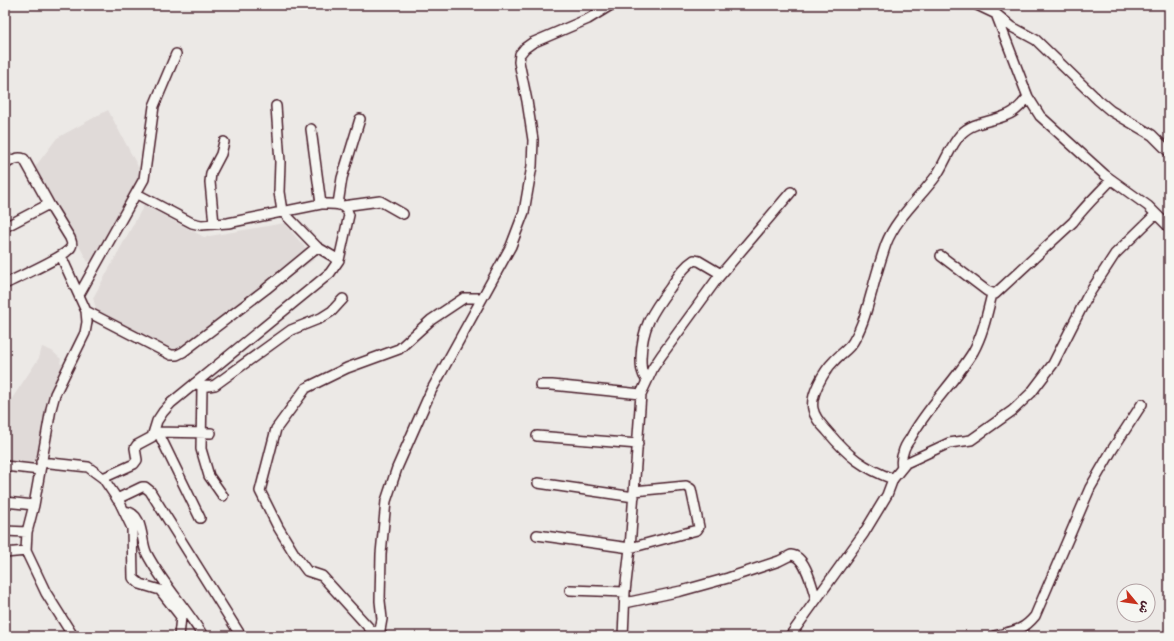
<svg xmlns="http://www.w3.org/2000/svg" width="1174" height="641" viewBox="0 0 1174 641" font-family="Caveat,'Playpen Sans Arabic',sans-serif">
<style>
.built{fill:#e0dad8}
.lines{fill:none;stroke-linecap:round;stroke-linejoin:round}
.minor-casing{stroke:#4a1f2b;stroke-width:12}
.minor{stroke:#f6f6f2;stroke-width:9}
</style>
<rect width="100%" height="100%" fill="#ece9e6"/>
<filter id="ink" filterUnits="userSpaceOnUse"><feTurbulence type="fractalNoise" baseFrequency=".025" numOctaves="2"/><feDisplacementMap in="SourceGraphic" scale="8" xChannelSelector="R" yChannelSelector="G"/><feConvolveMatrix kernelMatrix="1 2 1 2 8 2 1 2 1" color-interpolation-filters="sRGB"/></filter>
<g filter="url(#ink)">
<!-- built -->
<path class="built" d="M108,110L144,178L99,256L88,262L35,167L57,138Z
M144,205L204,237L284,223L315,259L181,357L99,319L93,298Z
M42,347L52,351L61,359L60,363L67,367L51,395L35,468L5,464V409L39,358Z"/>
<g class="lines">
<!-- minor casing -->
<g class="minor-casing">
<path id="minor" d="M977,5L996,14L1012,27L1036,40L1098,100L1111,111L1152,135L1169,152
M996,14L1028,97L1040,116L1105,175L1148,206L1169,227
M311,129L321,204
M5,164C11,161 17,156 24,159L49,204L70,238C71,241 73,244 71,247C67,256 16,278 5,284
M338,204L342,178L360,119
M343,206L380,201L403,214
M214,224L210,182L211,173L221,154L224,142
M5,227L49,204
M317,247L339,260
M941,256L987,291L995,294L1073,222C1084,207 1098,194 1111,180
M79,295L144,179L154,106L176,54
M86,311L171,355H177L183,352L266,289L317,247L282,211L279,192L280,162L276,106
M647,381C641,373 641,367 641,358C642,327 652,312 670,288C677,278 683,267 694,260L699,261L721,274
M195,383C202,387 207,387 215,385L291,330L321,318L332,311L343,299
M540,385H552L641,394
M202,387L201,449L209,476L223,496
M154,432L211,433
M158,432L200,518
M537,436L638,444
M41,462L88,467L103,478L120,503L132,528L133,578L140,584L160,590L178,613L181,617L179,636
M5,466L40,470
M902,468C901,463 901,458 903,453C904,448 907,443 910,439C927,407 954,383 973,352C983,334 987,314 992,294
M103,478L134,464L137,460L135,448L137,445L152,437L157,421L163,412L171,403L330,273L339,260L349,215C345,202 333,204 321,204L228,223L201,225L192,223L137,194
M893,479C863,468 848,456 828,432C822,425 815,419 813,409C810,395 824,371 834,361C840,354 848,350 853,342C863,326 867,308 872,291C876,275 881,259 886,244C896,218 920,198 936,176C945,163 950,146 961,134C974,120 998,122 1013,112C1019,108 1024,102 1028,97
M538,483L634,497
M117,499L142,487H145L150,491L241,636
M5,502L34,505
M124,511C145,513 140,542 147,554C162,583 186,608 203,636
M5,531L27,532
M537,535L630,548L697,530L699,527L691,489L686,486L634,491
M26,551L27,532L34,505L51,409L55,394L85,333L87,322L86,311L61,256
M5,553L26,551L46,593L73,636
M570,590L625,592
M625,603L681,591L728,578L779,561L791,555C806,556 812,587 816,599
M379,636L382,619L380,601L381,554L386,501L397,468L431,391L511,246L524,212L532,166L533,140L527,101L519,62L520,54L525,48L532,43L588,19L611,5
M382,636L380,632L372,631L322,576L307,571L295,555L278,527L260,491L276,429L306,388L347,368L399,349L431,320L464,298H482
M623,636L625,592L630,548L641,394L653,368L661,356L717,279L791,192
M790,636L864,533L887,495L893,479L906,463L949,443L971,440L1012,411L1031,393L1053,364L1087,297L1115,254L1156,214
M994,636C1012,631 1022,632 1035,616L1090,488L1112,450L1142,404"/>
</g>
<!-- minor -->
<use href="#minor" class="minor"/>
</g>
</g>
<!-- margin -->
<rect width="1174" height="641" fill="none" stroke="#f6f6f2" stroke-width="20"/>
<rect x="10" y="10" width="1154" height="621" fill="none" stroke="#4a1f2b" stroke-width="1.5" filter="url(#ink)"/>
<!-- north arrow -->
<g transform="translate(1136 603) rotate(119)"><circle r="19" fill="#f6f6f2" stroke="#b1a0a2"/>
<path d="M0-3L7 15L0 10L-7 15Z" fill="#c8321e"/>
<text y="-6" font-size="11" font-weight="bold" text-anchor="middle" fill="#4a1f2b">ش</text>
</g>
</svg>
